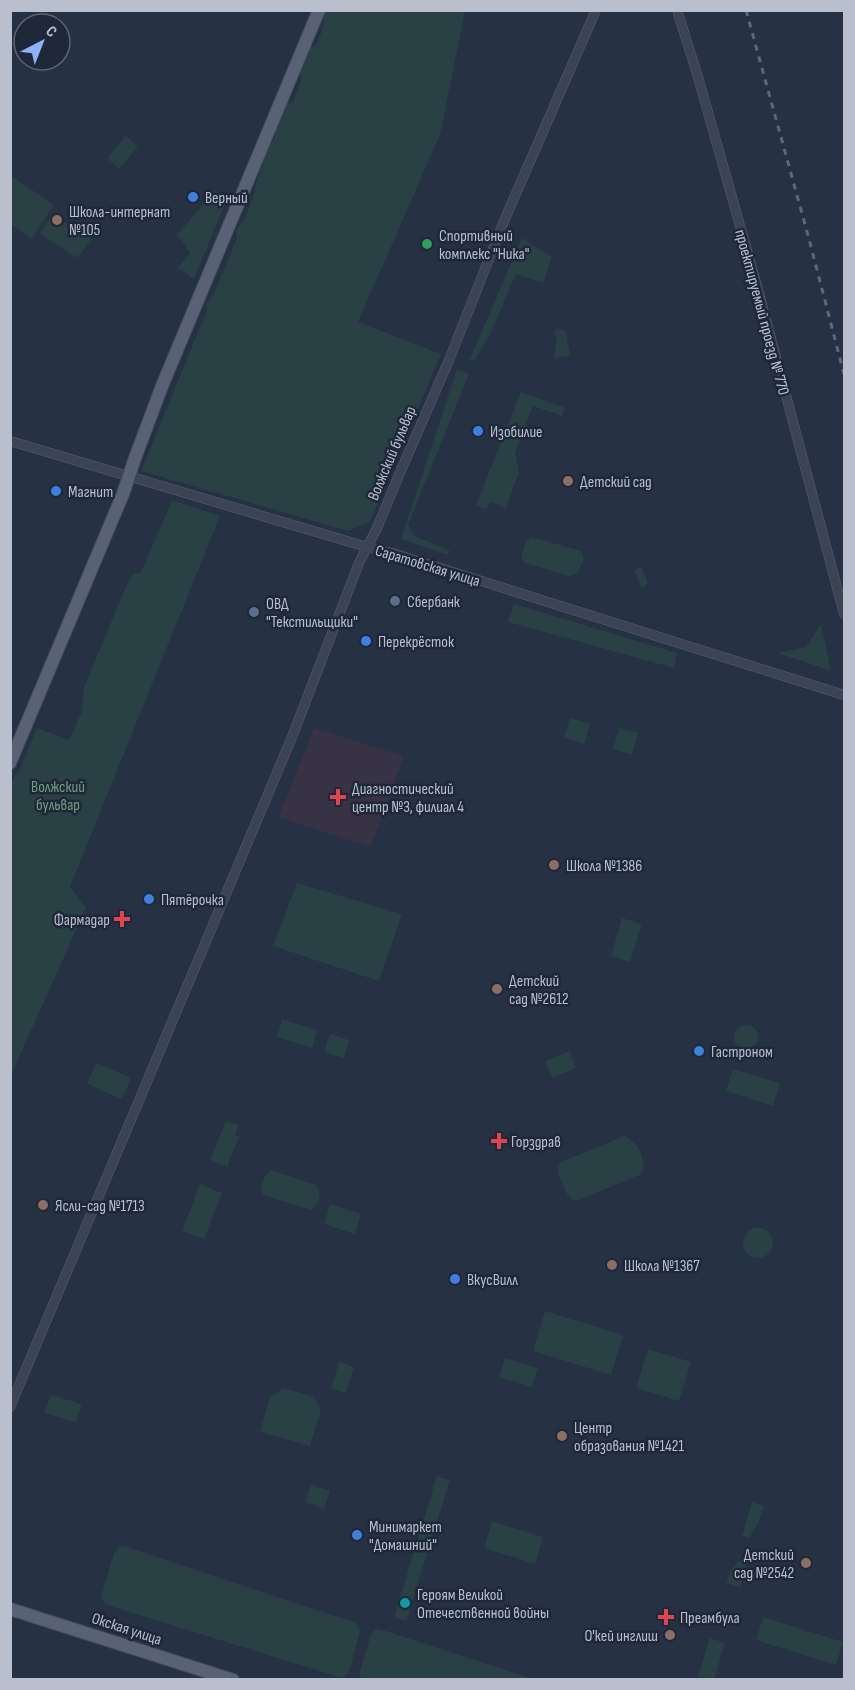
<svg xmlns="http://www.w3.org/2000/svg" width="855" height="1690" viewBox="0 0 855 1690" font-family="'Sofia Sans Condensed',sans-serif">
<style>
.medical{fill:#373344}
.green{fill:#294045}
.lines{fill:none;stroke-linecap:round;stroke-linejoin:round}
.minor-casing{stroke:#5a6171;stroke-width:10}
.major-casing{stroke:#454c5d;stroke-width:14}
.minor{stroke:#3b4354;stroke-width:9}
.major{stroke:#596274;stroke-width:12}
.rail{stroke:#5d677b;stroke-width:3;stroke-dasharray:6 6;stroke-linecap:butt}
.shop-dot{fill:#3f7fe0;stroke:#1f2839;stroke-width:2}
.education-dot{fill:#8d6e63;stroke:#1f2839;stroke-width:2}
.leisure-dot{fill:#2e9e5b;stroke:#1f2839;stroke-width:2}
.service-dot{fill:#5c6f8a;stroke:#1f2839;stroke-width:2}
.health-dot{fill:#e0444e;stroke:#1f2839;stroke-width:2}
.culture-dot{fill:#0f9aa8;stroke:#1f2839;stroke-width:2}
.labels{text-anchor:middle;stroke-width:5;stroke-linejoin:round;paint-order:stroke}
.poi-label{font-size:16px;fill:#b9bfcd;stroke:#1f2839;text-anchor:start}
.street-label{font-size:16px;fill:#b9bfcd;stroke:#1f2839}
.park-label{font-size:16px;fill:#6f9f7d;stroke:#1f2839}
</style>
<rect width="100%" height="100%" fill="#263144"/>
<!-- medical -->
<path class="medical" d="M314,728L404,756L371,847L279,817Z"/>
<!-- green -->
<path class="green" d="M324,11H465L440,135L358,322L441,354L370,522L348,531L141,471L207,310L206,304L214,293L237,238L236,229L243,222L254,195L256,183L268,149L275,137L276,124L287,104L293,101L302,78L298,72L305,63L311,48L316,45L323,28Z
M126,136L138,147L119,169L107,158Z
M10,175L54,205L31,239L11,224Z
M215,190L227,199L194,279L178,268L190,253L177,235Z
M53,214L91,239L78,258L40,234Z
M522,238L552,257L543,283L516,274L490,335L474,361L470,359Z
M556,328L566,331L570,356L554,358L557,336L554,334Z
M457,369L469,374L408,525L415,536L450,551L448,555L401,539Z
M521,392L565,408L562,416L533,406L515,453L519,472L506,508L491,502L486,509L476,505Z
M172,500L220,516L70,887L86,908L11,1075V784L15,775L19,771L37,728L69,740L84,707H82L84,687L128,582L134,573H141Z
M532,537L581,551L584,557L578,573L570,576L525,563L521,557L526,541Z
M641,566L648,583L642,589L635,571Z
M514,604L677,653L674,668L508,622Z
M821,624L831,671L778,653L806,647Z
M570,718L590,724L584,744L564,737Z
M619,728L638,733L632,755L613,749Z
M297,883L402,914L379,981L273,946Z
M622,918L642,924L630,962L611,956Z
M282,1019L317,1030L312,1048L277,1037Z
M734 1037a12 12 0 1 1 24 0a12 12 0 1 1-24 0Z
M330,1034L349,1040L344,1058L324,1052Z
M570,1051L576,1068L552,1078L545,1061Z
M96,1063L131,1078L122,1099L87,1084Z
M733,1069L780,1083L773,1106L726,1091Z
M226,1121L239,1125L235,1135L239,1137L227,1167L210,1160Z
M624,1136C637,1140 646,1160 643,1172L639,1175L579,1200H573L567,1194L558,1174V1168L561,1162Z
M271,1170L316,1185C323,1196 319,1203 311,1210L263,1195C259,1185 263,1177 271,1170Z
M200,1184L222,1193L204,1239L182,1231Z
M330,1204L361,1214L355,1234L324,1224Z
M743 1243a15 15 0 1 1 30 0a15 15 0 1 1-30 0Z
M545,1311L623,1335L611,1375L533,1351Z
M648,1349L691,1362L679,1401L636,1388Z
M505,1358L538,1368L532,1387L499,1377Z
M339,1362L354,1367L346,1393L331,1388Z
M284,1388L314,1397L321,1410L310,1446L260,1432L270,1397Z
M51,1395L82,1404L76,1422L44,1413Z
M437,1476L450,1480L406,1621L394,1617Z
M311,1484L330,1491L324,1509L305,1502Z
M752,1502L764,1506L758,1523L749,1538L742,1536Z
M492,1521L543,1537L535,1564L484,1548Z
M124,1546L356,1623L360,1631L349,1672L342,1678L107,1605L103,1601L101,1597L114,1553L120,1547Z
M751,1552L740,1587L726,1583L733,1567Z
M763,1617L843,1642L836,1665L756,1640Z
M376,1629L386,1631L533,1679H361L359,1674L371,1634Z
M710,1638L725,1643L714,1679L698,1676Z"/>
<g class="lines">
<!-- minor casing -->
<g class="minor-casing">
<path id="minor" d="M677,10L698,77L757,286L844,614
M10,441L367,547L392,553L844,695
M10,1407L292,737L359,563L377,528L399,475L449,360L504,221L596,10"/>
</g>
<!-- major casing -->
<g class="major-casing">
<path id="major" d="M10,763L123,494L135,458L162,386L319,10
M10,1609L233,1680"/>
</g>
<!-- minor -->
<use href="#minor" class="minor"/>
<!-- major -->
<use href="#major" class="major"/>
<!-- rail -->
<path class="rail" d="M746,10L809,239L844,374"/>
</g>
<!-- markers -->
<g class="shop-dot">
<circle cx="193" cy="197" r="6"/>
<circle cx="478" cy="431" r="6"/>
<circle cx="56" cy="491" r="6"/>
<circle cx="366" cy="641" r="6"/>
<circle cx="149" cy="899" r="6"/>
<circle cx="699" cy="1051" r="6"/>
<circle cx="455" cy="1279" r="6"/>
<circle cx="357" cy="1535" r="6"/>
</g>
<g class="education-dot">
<circle cx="57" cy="220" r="6"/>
<circle cx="568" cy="481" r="6"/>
<circle cx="554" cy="865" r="6"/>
<circle cx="497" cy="989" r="6"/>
<circle cx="43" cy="1205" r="6"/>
<circle cx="612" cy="1265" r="6"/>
<circle cx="562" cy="1436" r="6"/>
<circle cx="806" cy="1563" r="6"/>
<circle cx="670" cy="1635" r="6"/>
</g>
<circle class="leisure-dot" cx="427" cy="244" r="6"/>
<g class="service-dot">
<circle cx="395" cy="601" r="6"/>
<circle cx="254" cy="612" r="6"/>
</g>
<g class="health-dot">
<path d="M335 788h6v6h6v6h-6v6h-6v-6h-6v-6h6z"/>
<path d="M119 910h6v6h6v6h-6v6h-6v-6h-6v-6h6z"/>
<path d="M496 1132h6v6h6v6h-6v6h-6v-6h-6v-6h6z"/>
<path d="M663 1608h6v6h6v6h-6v6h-6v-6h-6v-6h6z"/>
</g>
<circle class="culture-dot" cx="405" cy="1603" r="6"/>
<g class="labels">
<!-- poi labels -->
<g class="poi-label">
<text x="205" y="203">Верный</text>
<text x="69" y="217">Школа-интернат<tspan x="69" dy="18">№105</tspan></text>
<text x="439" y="241">Спортивный<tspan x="439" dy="18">комплекс "Ника"</tspan></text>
<text x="490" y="437">Изобилие</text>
<text x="580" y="487">Детский сад</text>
<text x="68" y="497">Магнит</text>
<text x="407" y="607">Сбербанк</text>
<text x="266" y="609">ОВД<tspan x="266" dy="18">"Текстильщики"</tspan></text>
<text x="378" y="647">Перекрёсток</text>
<text x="352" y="794">Диагностический<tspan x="352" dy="18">центр №3, филиал 4</tspan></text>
<text x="566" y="871">Школа №1386</text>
<text x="161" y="905">Пятёрочка</text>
<text x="110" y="925" text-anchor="end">Фармадар</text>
<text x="509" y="986">Детский<tspan x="509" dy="18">сад №2612</tspan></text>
<text x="711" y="1057">Гастроном</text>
<text x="511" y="1147">Горздрав</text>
<text x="55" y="1211">Ясли-сад №1713</text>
<text x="624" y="1271">Школа №1367</text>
<text x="467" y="1285">ВкусВилл</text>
<text x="574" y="1433">Центр<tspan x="574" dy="18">образования №1421</tspan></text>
<text x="369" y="1532">Минимаркет<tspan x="369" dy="18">"Домашний"</tspan></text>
<text x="794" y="1560" text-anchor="end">Детский<tspan x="794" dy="18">сад №2542</tspan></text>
<text x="417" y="1600">Героям Великой<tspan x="417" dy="18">Отечественной войны</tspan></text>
<text x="680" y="1623">Преамбула</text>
<text x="658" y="1641" text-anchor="end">О'кей инглиш</text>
</g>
<!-- street labels -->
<g class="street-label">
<text transform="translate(763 312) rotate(75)" y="6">проектируемый проезд № 770</text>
<text transform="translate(391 453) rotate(-67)" y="6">Волжский бульвар</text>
<text transform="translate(428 565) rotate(17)" y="6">Саратовская улица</text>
<text transform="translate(127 1628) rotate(18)" y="6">Окская улица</text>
</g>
<!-- park labels -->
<g class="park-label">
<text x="58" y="792">Волжский<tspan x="58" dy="18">бульвар</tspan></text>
</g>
</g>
<!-- border -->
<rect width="855" height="1690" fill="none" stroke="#b9bfcd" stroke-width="24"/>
<!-- north arrow -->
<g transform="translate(42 42) rotate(42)"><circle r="28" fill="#1f2839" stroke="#5d6474" stroke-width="1.5"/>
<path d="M0-4.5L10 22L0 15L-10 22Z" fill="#8fb1fb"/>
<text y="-9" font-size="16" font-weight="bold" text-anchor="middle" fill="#b9bfcd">С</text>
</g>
</svg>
